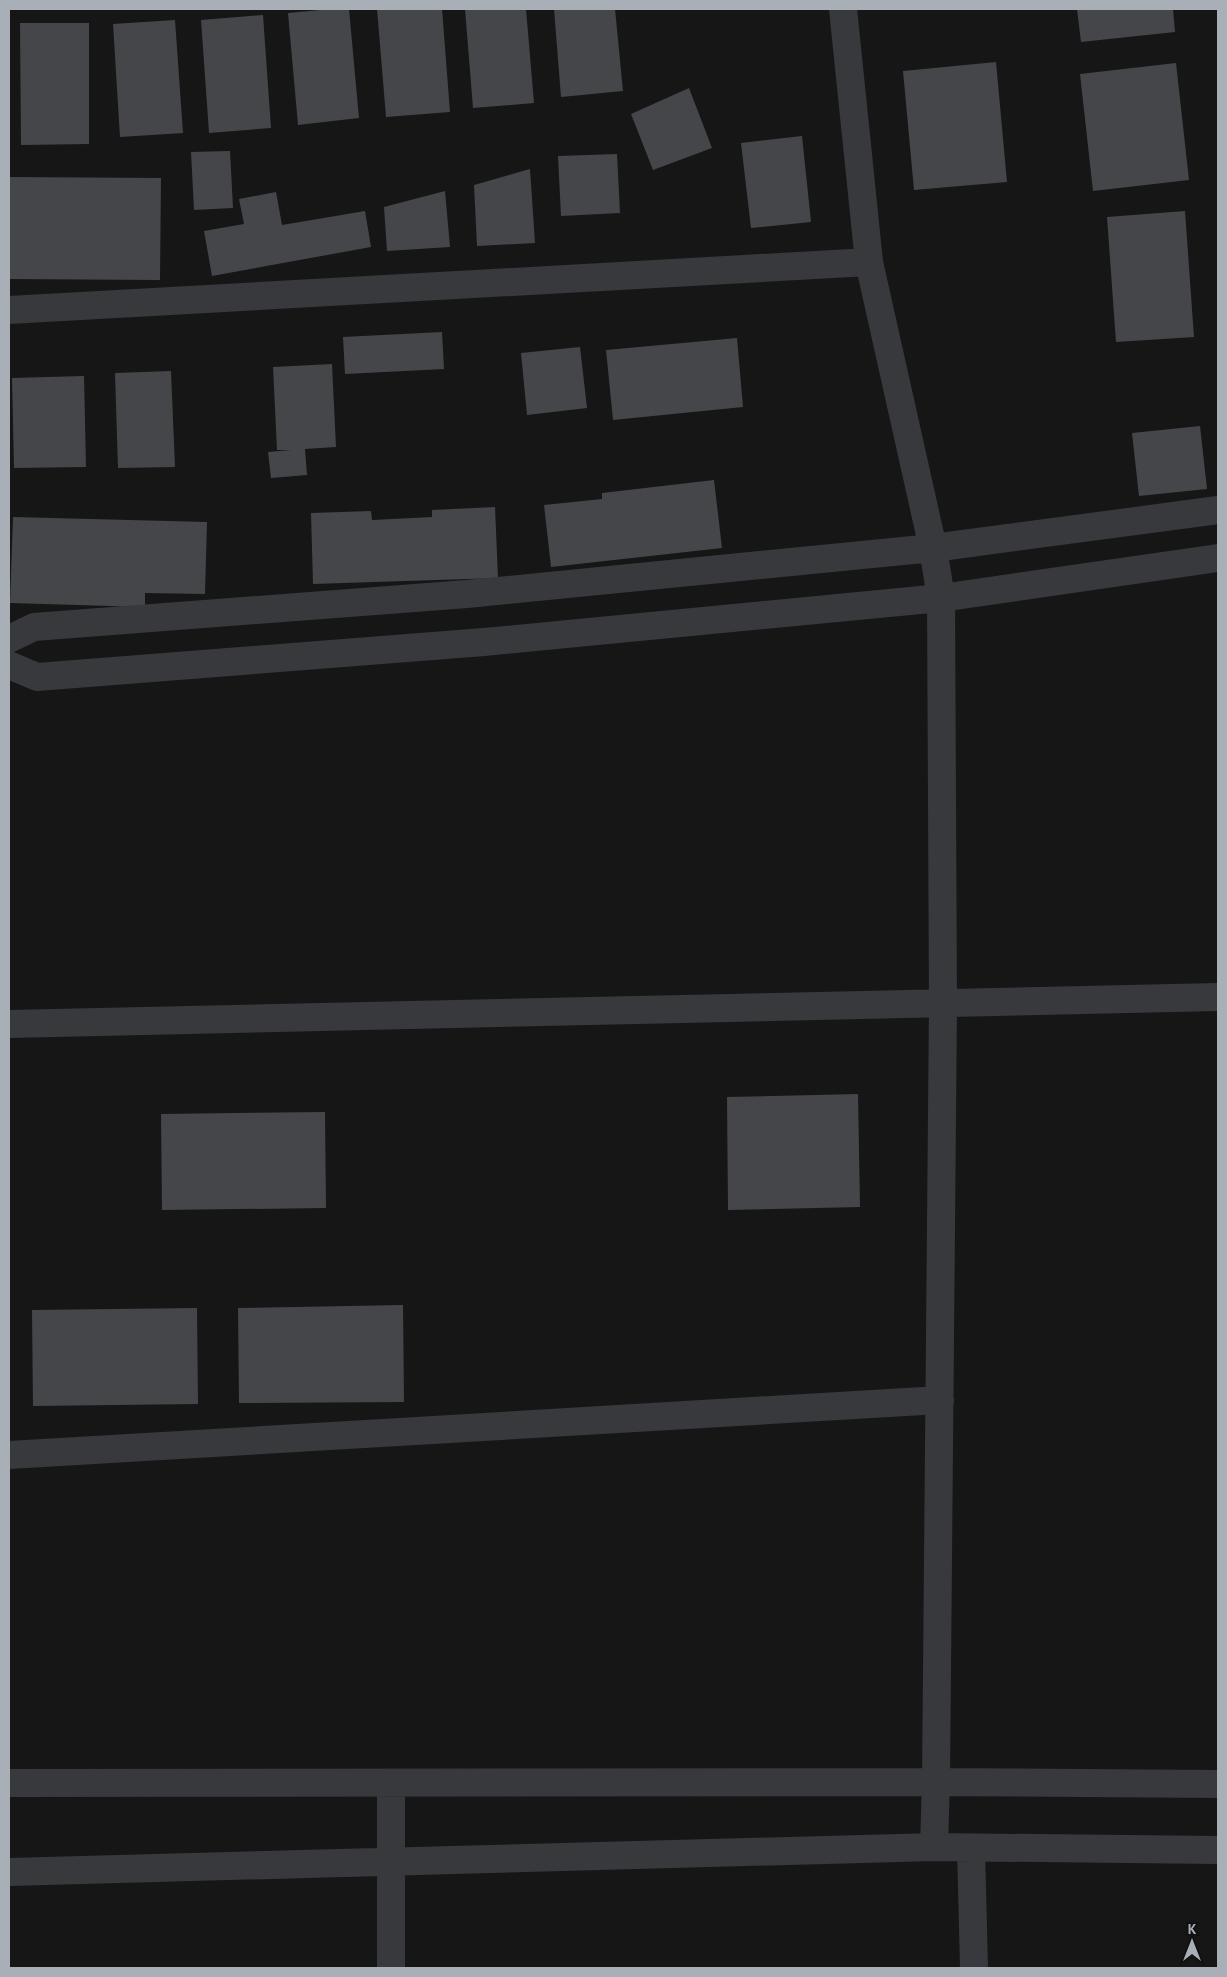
<svg xmlns="http://www.w3.org/2000/svg" width="1227" height="1977" viewBox="0 0 1227 1977" font-family="'PT Sans',sans-serif">
<style>
.building{fill:#45464a}
.lines{fill:none;stroke-linecap:round;stroke-linejoin:round}
.minor{stroke:#37393c;stroke-width:28}
</style>
<rect width="100%" height="100%" fill="#161617"/>
<!-- building -->
<path class="building" d="M331,9H349L359,118L298,125L288,13Z
M377,9H442L450,112L386,117Z
M465,9H526L534,103L473,108Z
M554,9H615L623,91L561,97Z
M1077,9H1173L1175,32L1081,42Z
M263,15L271,128L209,133L201,20Z
M175,20L183,133L120,137L113,24Z
M20,23H89V144L21,145Z
M996,62L1007,182L914,190L903,71Z
M1176,63L1189,180L1093,191L1080,74Z
M689,88L712,148L653,170L631,114Z
M802,136L811,222L751,228L741,143Z
M230,151L233,208L194,210L191,152Z
M617,154L620,213L561,216L558,156Z
M530,169L535,243L477,246L474,185Z
M9,177L161,178L160,280L9,279Z
M445,191L450,247L387,251L384,207Z
M276,192L282,225L365,211L371,247L212,276L204,231L244,224L239,199Z
M1185,211L1194,337L1116,342L1107,217Z
M442,332L444,369L345,374L343,337Z
M737,338L743,407L613,420L606,350Z
M580,347L587,408L527,415L521,353Z
M332,364L336,447L305,449L307,475L271,478L268,452L291,450H277L273,367Z
M171,371L175,467L118,468L115,373Z
M84,376L86,467L14,468L12,378Z
M1200,426L1207,489L1139,496L1132,433Z
M714,480L722,548L551,567L544,505L602,499V493Z
M495,507L498,578L313,584L311,513L371,511L372,520L432,517V510Z
M13,517L207,522L205,594L145,593V607L10,603Z
M858,1094L860,1207L728,1210L727,1097Z
M325,1112L326,1208L162,1210L161,1114Z
M403,1305L404,1402L239,1403L238,1308Z
M197,1308L198,1404L33,1406L32,1310Z"/>
<g class="lines">
<!-- minor -->
<path class="minor" d="M843,9L869,262L933,548L941,598L943,1003L936,1782L934,1847
M9,310L869,262
M9,639L34,627L467,594L933,548L1218,510
M9,665L37,677L484,642L941,598L1218,558
M9,1024L1218,997
M9,1455L940,1400
M9,1783L936,1782L1218,1784
M391,1783V1968
M971,1848L974,1968
M9,1872L934,1847L1218,1850"/>
</g>
<!-- border -->
<rect width="1227" height="1977" fill="none" stroke="#a9afb6" stroke-width="20"/>
<!-- north arrow -->
<g transform="translate(1192 1942)" stroke="#111112" stroke-width="4" paint-order="stroke">
<path d="M0-4L9 19L0 12L-9 19Z" fill="#a9afb6"/>
<text y="-8" font-size="14" font-weight="bold" text-anchor="middle" fill="#a9afb6">K</text>
</g>
</svg>
